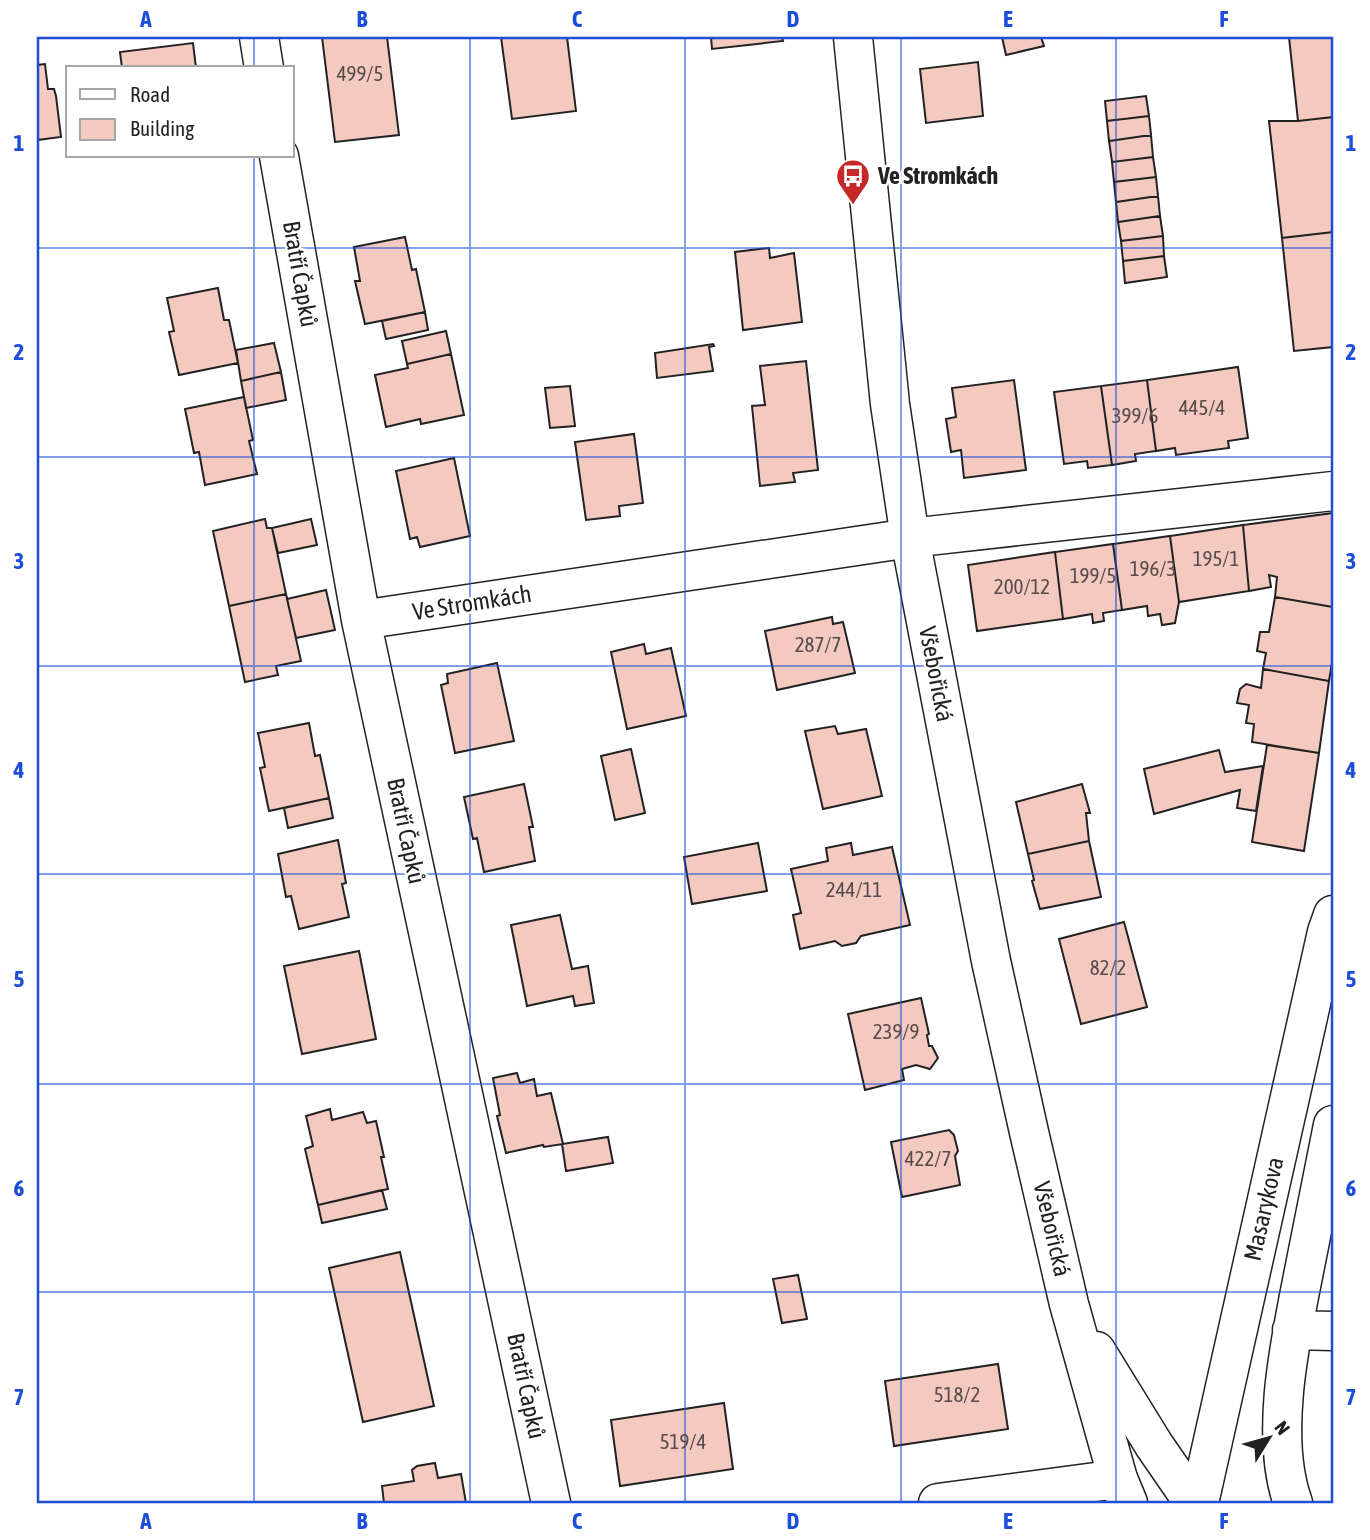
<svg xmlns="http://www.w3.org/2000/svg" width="1370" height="1540" viewBox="0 0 1370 1540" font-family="'Asap Condensed',sans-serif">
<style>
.building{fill:#f3c9c0;stroke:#222;stroke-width:2}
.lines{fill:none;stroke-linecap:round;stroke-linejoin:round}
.minor-casing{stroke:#222;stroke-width:41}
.major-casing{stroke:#222;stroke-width:41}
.minor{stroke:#fff;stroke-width:38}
.major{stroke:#fff;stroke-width:38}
.grid{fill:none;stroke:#1d4ed8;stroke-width:2;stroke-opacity:0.55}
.labels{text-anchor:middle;stroke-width:5;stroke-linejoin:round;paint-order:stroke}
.number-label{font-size:21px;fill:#564c4a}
.poi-label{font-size:24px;font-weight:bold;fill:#222;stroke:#fff;text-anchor:start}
.street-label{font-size:24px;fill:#222;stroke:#fff}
.neatline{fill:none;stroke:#1d4ed8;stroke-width:2.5}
.grid-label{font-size:23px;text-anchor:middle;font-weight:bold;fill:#1d4ed8}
</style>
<rect width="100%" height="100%" fill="#fff"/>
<!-- building -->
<path class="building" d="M322,37H387L399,135L335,142Z
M501,37H567L576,111L512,119Z
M711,37H782L783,41L712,49Z
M1002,37H1041L1044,46L1006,55Z
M1289,37H1333V117L1298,121Z
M193,43L196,68H122L120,52Z
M978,62L983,116L926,123L920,69Z
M45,64L48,89H54L56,96L61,137L37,140V65Z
M1146,96L1149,116L1107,121L1105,101Z
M1149,116L1151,135L1109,141L1107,121Z
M1333,117V232L1282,238L1269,121H1298Z
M1151,135L1153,157L1112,162L1109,141Z
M1153,157L1156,177L1114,182L1112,162Z
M1156,177L1158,196L1116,202L1114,182Z
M1158,196L1160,216L1118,222L1116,202Z
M1160,216L1163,236L1121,241L1118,222Z
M1333,232V347L1294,351L1282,238Z
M1163,236L1164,256L1123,261L1121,241Z
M405,237L412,270L416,269L425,312L365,324L355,281H360L354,247Z
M769,248L770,258L794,253L802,322L743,330L735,252Z
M1164,256L1167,277L1125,283L1123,261Z
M218,288L224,320H229L238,363L179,375L169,332L174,331L167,298Z
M425,312L428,330L386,339L382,321Z
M446,331L451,354L407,364L402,341Z
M274,343L281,372L241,381L236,350Z
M713,344L714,346L709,347L713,371L657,378L655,353Z
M451,354L464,415L421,424L420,419L386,427L375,375L408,368L407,364Z
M806,361L818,470L793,473L795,482L760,486L752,406L765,405L760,366Z
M1238,367L1248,438L1228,441L1229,448L1176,455L1175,448L1156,451L1147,380Z
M281,372L286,400L246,408L241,381Z
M1014,380L1026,470L964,478L961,450L951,452L946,419L956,417L952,388Z
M1147,380L1156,451L1135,454L1136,461L1112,465L1101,386Z
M570,386L575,426L550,428L545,388Z
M1101,386L1112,465L1088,468L1087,461L1064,464L1054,392Z
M244,397L253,440L249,441L257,474L205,485L199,452L194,453L185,409Z
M634,434L643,503L619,506L620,516L586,520L575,442Z
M454,458L470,536L420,547L417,537L410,539L396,471Z
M1333,513V607L1275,597L1277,577L1269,575L1271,587L1249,591L1243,525Z
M265,519L267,528H272L286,594L229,606L213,531Z
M311,519L317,545L278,553L272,528Z
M1243,525L1249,591L1179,602L1170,536Z
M1170,536L1179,602L1175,623L1162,625L1160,614L1148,616L1147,606L1122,610L1113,544Z
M1113,544L1122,610L1103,613L1104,621L1093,623L1092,614L1063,619L1055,552Z
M1055,552L1063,619L977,631L968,565Z
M326,590L335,630L296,638L287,599Z
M286,594L301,661L276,666L278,675L245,682L229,606Z
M1275,597L1333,607V657L1329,681L1263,669L1266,653L1257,651L1260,632H1269Z
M832,617L833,624L843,622L855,673L777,690L765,631Z
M644,644L646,654L671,648L686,716L627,729L611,652Z
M497,663L514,741L455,753L441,685L448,683L447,674Z
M1263,669L1329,681L1319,753L1252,742L1254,724L1246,723L1249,705L1237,703L1240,689L1246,684L1261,688Z
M309,723L315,756L320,755L329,798L269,811L260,768L265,767L258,733Z
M835,726L838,734L866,729L882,796L823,809L805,731Z
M1267,745L1319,753L1304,851L1252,842Z
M631,749L645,813L615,820L601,756Z
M1219,750L1225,772L1263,766L1256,811L1237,808L1240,790L1154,814L1144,769Z
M524,784L533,827H529L535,861L484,872L477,838L473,839L464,797Z
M1082,784L1090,813H1086L1089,841L1028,854L1016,802Z
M329,798L333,818L288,828L284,808Z
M338,840L346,883L342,884L349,917L299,929L291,896L286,897L278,854Z
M1089,841L1101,897L1040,909L1032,881L1034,880L1028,854Z
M758,843L767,891L692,904L684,857Z
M851,843L853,855L892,847L910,925L861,936L856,943L842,946L835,941L800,949L793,915L801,913L791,869L828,861L826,848Z
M560,915L572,969L588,966L594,1003L575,1006L573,996L527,1006L511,925Z
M1124,922L1147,1007L1081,1024L1059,939Z
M359,951L376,1039L302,1054L284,966Z
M921,998L929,1034L927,1035L929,1046H932L938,1058L930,1069L916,1065L902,1069L904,1080L865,1090L848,1014Z
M517,1073L520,1083L534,1079L537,1096L551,1093L563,1144L544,1147L543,1145L506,1153L497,1116L500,1115L493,1078Z
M330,1109L332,1120L363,1112L367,1123L376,1121L384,1157H381L388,1189L318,1205L305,1149L313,1146L306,1116Z
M949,1130L954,1135L958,1151L955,1156L960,1185L902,1197L891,1142Z
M608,1137L613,1163L566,1171L562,1144Z
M382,1190L387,1209L322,1223L318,1205Z
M400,1252L434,1406L363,1422L329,1268Z
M798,1275L807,1319L782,1323L773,1279Z
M998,1364L1008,1429L894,1446L885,1381Z
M724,1403L733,1469L620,1486L611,1420Z
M435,1463L438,1478L461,1474L466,1503H384L382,1486L414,1481L412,1470L417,1466Z"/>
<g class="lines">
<!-- minor casing -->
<g class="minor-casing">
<path id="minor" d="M259,37L264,68
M279,156L361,620L551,1503
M361,620L910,538L1333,491
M1292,1330L1333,1331
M938,1503L1118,1479
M1199,1503L1327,932L1333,915
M1293,1503C1268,1434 1292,1332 1306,1261C1315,1216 1324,1171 1333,1125"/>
</g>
<!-- major casing -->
<g class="major-casing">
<path id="major" d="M853,37L890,404L910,538L991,961L1029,1132L1069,1304L1118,1479L1128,1503
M1096,1351L1154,1445L1194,1503"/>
</g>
<!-- minor -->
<use href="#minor" class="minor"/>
<!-- major -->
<use href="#major" class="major"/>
</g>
<!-- grid -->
<path class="grid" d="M254,37V68M470,37V1503M685,37V1503M901,37V1503M1116,37V1503M254,156V1503M37,248H1333M37,457H1333M37,666H1333M37,874H1333M37,1084H1333M37,1292H1333"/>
<!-- icons -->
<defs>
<g id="bus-pin" transform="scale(1.75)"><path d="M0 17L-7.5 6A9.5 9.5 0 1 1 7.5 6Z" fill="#c62828" stroke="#fff"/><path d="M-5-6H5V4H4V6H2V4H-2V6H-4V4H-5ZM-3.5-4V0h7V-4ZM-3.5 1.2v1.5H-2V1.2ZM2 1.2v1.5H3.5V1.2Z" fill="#fff"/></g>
</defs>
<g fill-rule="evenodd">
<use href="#bus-pin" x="853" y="176"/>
</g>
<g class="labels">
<!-- number labels -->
<g class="number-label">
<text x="360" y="81">499/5</text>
<text x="1202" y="415">445/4</text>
<text x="1135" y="423">399/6</text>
<text x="1216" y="566">195/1</text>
<text x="1153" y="576">196/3</text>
<text x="1093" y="583">199/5</text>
<text x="1022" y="594">200/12</text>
<text x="818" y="652">287/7</text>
<text x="854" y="897">244/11</text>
<text x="1108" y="975">82/2</text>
<text x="896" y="1039">239/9</text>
<text x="928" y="1166">422/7</text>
<text x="957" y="1402">518/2</text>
<text x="683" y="1449">519/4</text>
</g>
<!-- poi labels -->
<g class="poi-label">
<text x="878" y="184">Ve Stromkách</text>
</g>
<!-- street labels -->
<g class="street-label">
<text transform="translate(300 274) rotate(80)" y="8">Bratří Čapků</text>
<text transform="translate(472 603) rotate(-9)" y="8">Ve Stromkách</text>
<text transform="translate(936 674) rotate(79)" y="8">Všebořická</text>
<text transform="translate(406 831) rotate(78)" y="8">Bratří Čapků</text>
<text transform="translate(1264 1209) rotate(-77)" y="8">Masarykova</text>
<text transform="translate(1052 1229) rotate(77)" y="8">Všebořická</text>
<text transform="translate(526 1386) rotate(78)" y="8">Bratří Čapků</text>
</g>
</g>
<!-- border -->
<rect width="1370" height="1540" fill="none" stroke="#ffffff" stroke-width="77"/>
<!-- legend -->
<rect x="66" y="66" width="228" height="91" fill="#ffffff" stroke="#a7a7a7" stroke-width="2"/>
<rect x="80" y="89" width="35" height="10" fill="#ffffff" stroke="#a7a7a7" stroke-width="2"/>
<text x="130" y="102" font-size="21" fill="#222222">Road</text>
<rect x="80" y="119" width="35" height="21" fill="#f3c9c0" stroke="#a7a7a7" stroke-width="2"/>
<text x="130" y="136" font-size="21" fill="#222222">Building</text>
<!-- north arrow -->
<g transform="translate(1269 1438) rotate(53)" stroke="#ffffff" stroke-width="5" paint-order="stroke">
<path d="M0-5L12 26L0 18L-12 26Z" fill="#222222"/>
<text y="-10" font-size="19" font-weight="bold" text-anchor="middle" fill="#222222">N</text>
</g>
<rect x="38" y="38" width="1294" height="1464" class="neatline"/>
<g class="grid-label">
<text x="146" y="27">A</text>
<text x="362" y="27">B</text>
<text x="577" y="27">C</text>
<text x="793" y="27">D</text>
<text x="1008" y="27">E</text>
<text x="1224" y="27">F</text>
<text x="19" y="151">1</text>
<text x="1351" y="151">1</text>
<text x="19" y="360">2</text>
<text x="1351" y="360">2</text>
<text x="19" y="569">3</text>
<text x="1351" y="569">3</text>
<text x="19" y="778">4</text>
<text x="1351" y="778">4</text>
<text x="19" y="987">5</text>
<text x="1351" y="987">5</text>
<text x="19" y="1196">6</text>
<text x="1351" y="1196">6</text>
<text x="19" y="1405">7</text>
<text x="1351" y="1405">7</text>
<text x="146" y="1529">A</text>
<text x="362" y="1529">B</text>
<text x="577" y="1529">C</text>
<text x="793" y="1529">D</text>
<text x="1008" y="1529">E</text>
<text x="1224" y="1529">F</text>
</g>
</svg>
